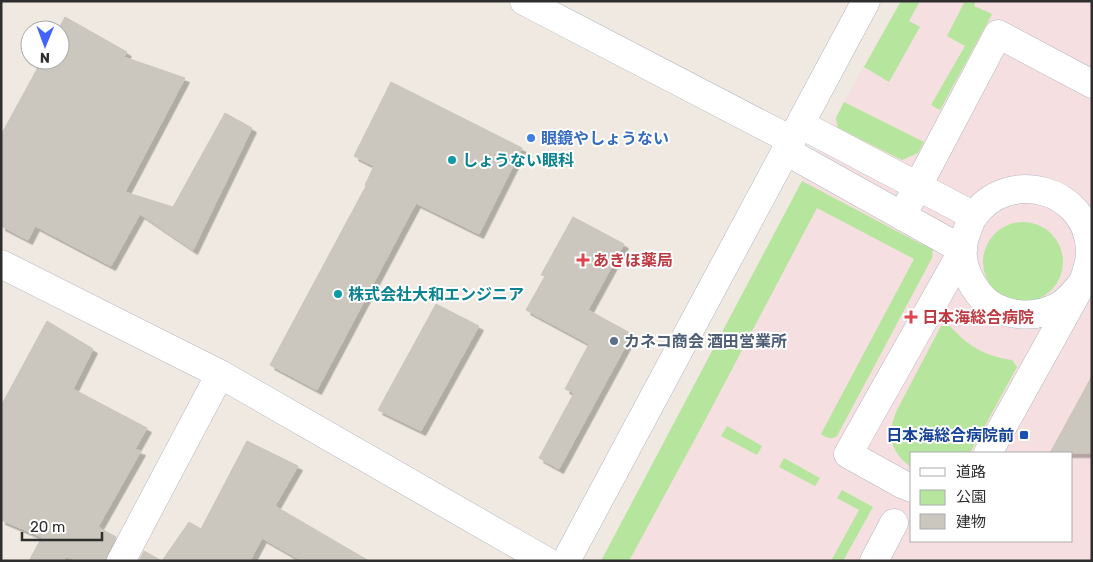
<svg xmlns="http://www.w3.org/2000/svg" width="1093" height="562" viewBox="0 0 1093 562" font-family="Rubik,'Noto Sans JP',sans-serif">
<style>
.medical{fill:#f5dfe0;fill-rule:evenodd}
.green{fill:#b6e59e}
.building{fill:#cbc7bf;stroke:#cbc5ba;filter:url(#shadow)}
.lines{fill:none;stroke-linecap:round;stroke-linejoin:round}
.minor-casing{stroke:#b4b7c1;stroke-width:29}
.minor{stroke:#fff;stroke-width:28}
.shop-dot{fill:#3f7fe0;stroke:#fff;stroke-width:2}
.culture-dot{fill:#0f9aa8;stroke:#fff;stroke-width:2}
.health-dot{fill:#e0444e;stroke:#fff;stroke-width:2}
.service-dot{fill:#5c6f8a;stroke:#fff;stroke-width:2}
.transit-dot{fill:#1a4fb4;stroke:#fff;stroke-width:2}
.labels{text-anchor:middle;stroke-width:4;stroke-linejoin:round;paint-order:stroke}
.shop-label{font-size:16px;font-weight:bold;fill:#366cbe;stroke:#fff;text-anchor:start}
.culture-label{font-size:16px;font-weight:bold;fill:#0d838f;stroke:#fff;text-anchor:start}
.health-label{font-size:16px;font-weight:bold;fill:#be3a42;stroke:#fff;text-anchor:start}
.service-label{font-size:16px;font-weight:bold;fill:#4e5e75;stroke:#fff;text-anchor:start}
.transit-label{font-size:16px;font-weight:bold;fill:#164399;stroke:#fff;text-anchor:end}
</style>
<defs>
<filter id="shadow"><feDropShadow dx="4.5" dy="4.5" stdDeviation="0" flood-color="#0004"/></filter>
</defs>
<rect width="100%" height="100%" fill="#efe9e1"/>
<!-- medical -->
<path class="medical" d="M901,1H1092V561H601L802,181L844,102ZM912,453H1072V541H912Z"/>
<!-- green -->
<path class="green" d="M901,1H920L909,21L920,27L889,82L864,67Z
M965,1L969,3L970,1H976L974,6L992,14L940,110L931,105L965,46L947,36Z
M844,102L924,142L918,153L902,160L838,128L836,118Z
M802,181L923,245L925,240L933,248L932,258L837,436C831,440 827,438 821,434L914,259L817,208L702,426L629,561H601Z
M983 262a40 40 0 1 1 80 0a40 40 0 1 1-80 0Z
M941,326H950C968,346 984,356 1012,360L1017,367L970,453H912V468C890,452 886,435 897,410Z
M727,426L762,446L757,455L721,436Z
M784,458L820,478L815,486L779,467Z
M842,490L873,507L843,561H831L859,510L837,498Z"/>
<!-- building -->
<path class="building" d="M65,17L127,52L124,57L185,78L125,192L173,207L225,113L252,128L193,250L140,214L111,266L35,226L28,240L1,226V135L42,60H60V30H58Z
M391,82L522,148L479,234L416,203L317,390L270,365L366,186L365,185L374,166L354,156Z
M573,217L624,244L588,310L632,334L559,469L539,458L574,393L565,389L589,344L526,310L545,276L541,275Z
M436,304L479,326L421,431L378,410Z
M47,321L93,349L73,389L147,428L135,449L141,451L98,527L116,537L107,554L106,561H81L66,557L63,561H29L42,537L1,520V406Z
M1092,376V453H1050Z
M247,441L298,466L275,506L369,561H302L262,538L250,561H162L189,522L201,529Z
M144,551L162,561H139Z"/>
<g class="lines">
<!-- minor casing -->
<g class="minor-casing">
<path id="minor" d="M524,1L791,140
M800,124L974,216
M786,151L963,250L848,454L902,484L912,488
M902,216L998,34L1092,84
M1,264L220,374L546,561
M988,453L1083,282C1087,271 1091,261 1090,249C1087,188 1008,167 973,217C970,222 968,228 966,234C958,255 966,277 979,294C998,317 1034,320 1059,306C1069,300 1076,291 1083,282
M121,561L220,374
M566,561L866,1
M874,561L894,523"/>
</g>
<!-- minor -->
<use href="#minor" class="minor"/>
</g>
<!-- markers -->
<circle class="shop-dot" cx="531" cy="138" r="5"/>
<g class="culture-dot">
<circle cx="452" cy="160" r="5"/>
<circle cx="338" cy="294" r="5"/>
</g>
<g class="health-dot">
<path d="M580.5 252.5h5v5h5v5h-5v5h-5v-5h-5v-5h5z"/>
<path d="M908.5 309.5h5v5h5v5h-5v5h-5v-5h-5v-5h5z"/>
</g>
<circle class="service-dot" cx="614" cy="341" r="5"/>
<rect class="transit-dot" x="1019" y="430" width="10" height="10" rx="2.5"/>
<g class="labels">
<!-- shop labels -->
<g class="shop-label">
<text x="541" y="144">眼鏡やしょうない</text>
</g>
<!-- culture labels -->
<g class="culture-label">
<text x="462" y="166">しょうない眼科</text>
<text x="348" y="300">株式会社大和エンジニア</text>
</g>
<!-- health labels -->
<g class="health-label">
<text x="593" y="266">あきほ薬局</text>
<text x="922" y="323">日本海総合病院</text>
</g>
<!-- service labels -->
<g class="service-label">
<text x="624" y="347">カネコ商会 酒田営業所</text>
</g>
<!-- transit labels -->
<g class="transit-label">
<text x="1014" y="441">日本海総合病院前</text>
</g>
</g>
<!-- border -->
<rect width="1093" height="562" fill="none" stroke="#2e2e2e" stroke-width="5"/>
<!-- legend -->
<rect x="910" y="452" width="162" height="90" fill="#ffffff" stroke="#ababab"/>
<rect x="920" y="468" width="25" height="8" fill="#ffffff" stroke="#ababab"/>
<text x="956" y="477" font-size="15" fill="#2e2e2e">道路</text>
<rect x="920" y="490" width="25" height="15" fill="#b6e59e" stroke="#ababab"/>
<text x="956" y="502" font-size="15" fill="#2e2e2e">公園</text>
<rect x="920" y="514" width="25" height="15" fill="#cbc7bf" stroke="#ababab"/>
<text x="956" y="527" font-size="15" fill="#2e2e2e">建物</text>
<!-- north arrow -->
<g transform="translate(45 45) rotate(181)"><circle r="24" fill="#ffffff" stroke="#ababab"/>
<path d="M0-4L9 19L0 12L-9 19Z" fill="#4264fb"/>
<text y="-8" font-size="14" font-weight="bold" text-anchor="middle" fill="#2e2e2e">N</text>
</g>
<!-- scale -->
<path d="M22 532v8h80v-8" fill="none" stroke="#2e2e2e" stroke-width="2.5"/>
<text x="30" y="532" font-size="15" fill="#2e2e2e" stroke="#ffffff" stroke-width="4" paint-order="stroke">20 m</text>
</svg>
